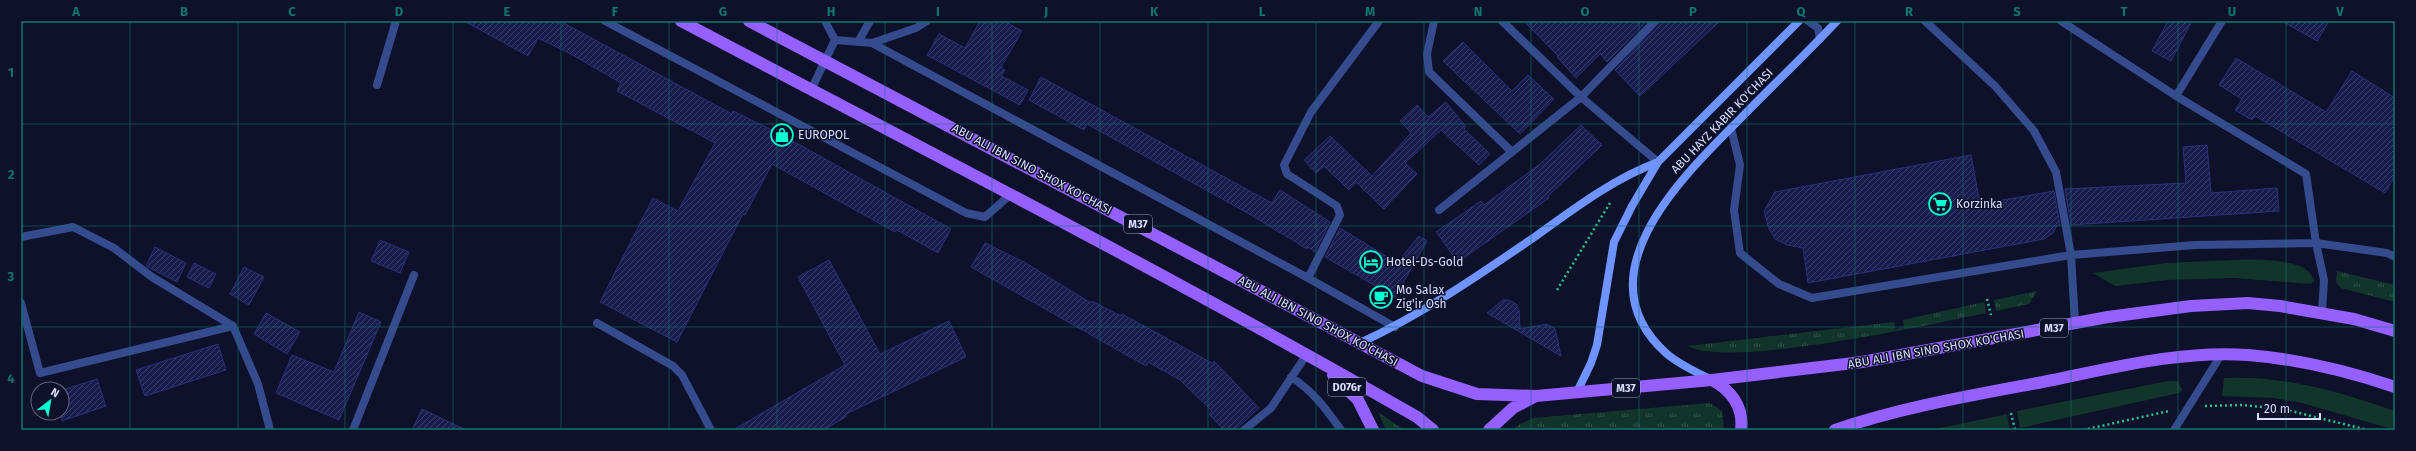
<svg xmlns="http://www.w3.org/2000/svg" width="2416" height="451" viewBox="0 0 2416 451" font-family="'Fira Sans',sans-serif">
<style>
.grass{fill:url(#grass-tufts)}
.garden{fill:#11352a}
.building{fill:url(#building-hatch);stroke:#29307b}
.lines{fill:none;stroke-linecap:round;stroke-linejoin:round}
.path{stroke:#25c58f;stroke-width:2.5;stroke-dasharray:2 3;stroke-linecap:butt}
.lane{stroke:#354b8d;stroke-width:8}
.street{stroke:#354b8d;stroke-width:8}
.secondary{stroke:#6f94ff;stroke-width:8}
.primary{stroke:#965fff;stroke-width:12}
.grid{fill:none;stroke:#0f766e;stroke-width:1;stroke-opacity:0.55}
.labels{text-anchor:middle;stroke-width:3;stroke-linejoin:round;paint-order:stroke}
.shield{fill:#0e112a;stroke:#9ba0bf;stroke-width:1}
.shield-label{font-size:11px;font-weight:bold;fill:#d8deff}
.street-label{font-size:12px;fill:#d8deff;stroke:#0e112a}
.poi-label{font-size:12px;fill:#d8deff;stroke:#0e112a;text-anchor:start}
.neatline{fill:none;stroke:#0f766e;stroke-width:1.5}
.grid-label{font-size:13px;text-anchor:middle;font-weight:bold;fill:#0f766e}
</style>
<defs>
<pattern id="grass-tufts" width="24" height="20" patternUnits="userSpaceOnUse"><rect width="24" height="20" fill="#11352a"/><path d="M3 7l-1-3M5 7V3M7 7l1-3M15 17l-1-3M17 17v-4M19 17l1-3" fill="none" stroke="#33524a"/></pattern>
<pattern id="building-hatch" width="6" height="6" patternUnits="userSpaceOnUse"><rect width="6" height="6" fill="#191d4d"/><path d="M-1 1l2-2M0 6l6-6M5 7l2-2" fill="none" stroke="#3a3d68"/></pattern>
</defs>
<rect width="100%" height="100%" fill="#0e112a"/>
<!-- grass -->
<path class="grass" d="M2337,271L2395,285V302L2341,288L2336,282Z
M2037,291L2029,304L1996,311L1994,300Z
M1984,302L1986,313C1934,324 1726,369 1688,346L1894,322L1895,329L1904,327L1903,320Z
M1710,403L1722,411L1724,430H1513L1520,424L1534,418Z
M1378,412L1404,430H1386Z"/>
<!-- garden -->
<path class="garden" d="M2232,260C2252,260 2309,256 2314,281L2311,284L2234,278L2168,280L2115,286L2093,273L2167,263Z
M2224,378C2283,375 2340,392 2395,411V430L2302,403L2274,398L2222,396Z
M2168,381H2178L2182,390L2179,393L2020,428L2017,411Z
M2007,414L2010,430H1931Z"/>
<!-- building -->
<path class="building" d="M464,21H560L732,114L733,111L782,135L951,229L938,253L897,230L895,232L772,164L745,215L743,214L677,342L600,302L653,198L678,211L715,143L617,91L621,83L569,53L538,38L528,56Z
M980,21H1004L1022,31L1001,67L1005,70L1001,76L1028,90L1020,105L927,55L939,34L965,48Z
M1524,21H1647L1607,62L1600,54L1576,78L1557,57L1558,56Z
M1660,21H1720L1640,96L1615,70Z
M2168,21H2192L2171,61L2152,51Z
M2282,21H2329L2317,41Z
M1463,42L1512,91L1528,75L1554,99L1520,134L1443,61Z
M2236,58L2326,112L2352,71L2395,98V176L2385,193L2255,116L2252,120L2235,110L2242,99L2219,85Z
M1041,77L1272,203L1280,190L1330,222L1315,252L1308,247L1307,249L1251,215L1087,124L1084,130L1029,100Z
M1446,102L1466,127L1464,129L1490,154L1479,165L1441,130L1405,163L1417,174L1384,209L1356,182L1349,190L1324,166L1316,173L1304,160L1330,136L1372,176L1411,133L1400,121L1417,105L1428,117Z
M1581,125L1602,145L1548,196L1549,198L1458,262L1436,232L1481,201L1484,205L1540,164Z
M2207,145L2211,193L2277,188L2279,211L2071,225L2065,189L2186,183L2183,147Z
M1971,155L1980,204L2054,191L2060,225H2057L2053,233L2044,239L1808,283L1803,248L1787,245L1775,239L1769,229L1764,211L1775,192Z
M1340,228L1397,263L1419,236L1427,241L1395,297L1325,257Z
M380,240L409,252L400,273L371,261Z
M985,243L1024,262L1091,303L1092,301L1121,316L1122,314L1212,363L1214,361L1259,408L1235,430H1224L1209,414L1212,411L1180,380L1148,362L1146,366L971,267Z
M155,247L186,263L177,282L146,266Z
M829,260L880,354L949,321L966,357L846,414L847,416L824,430H733L845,365L798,277Z
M194,263L216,274L209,288L187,277Z
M244,267L264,277L249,305L230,294Z
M1503,300H1509L1516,304L1519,310L1520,329L1547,324L1555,329L1561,356L1487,313Z
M359,312L381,322L339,420L276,393L292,355L334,372Z
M266,313L300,332L287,354L254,334Z
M218,344L226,370L145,396L136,370Z
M97,379L106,406L62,421V390Z
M422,409L466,430H412Z"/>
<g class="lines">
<!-- path -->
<path class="path" d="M1557,290L1610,203
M1987,299L1991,315
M2205,406L2242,405L2283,409L2368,430
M2011,413L2015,430
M2083,430L2169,411"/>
<!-- lane -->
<path class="lane" d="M605,21L966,213L985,217L1011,194
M1434,21L1427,54L1429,72L1512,152
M1502,21L1581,97L1658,162
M1925,21L1995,86L2034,131L2056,172L2071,255L2075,323
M2061,21L2176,96L2306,174L2316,243L2324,280L2322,312
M835,40L872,43L916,28L927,21
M858,42L870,21
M872,43L1308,278L1395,327
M377,85L396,21
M811,90L835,40L825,21
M2176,96L2222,21
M1731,128L1740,165L1734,210L1740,253L1779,284L1812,298L2071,255L2195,245L2316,243L2387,253L2395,257
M1439,210L1581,97L1655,21
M21,237L73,227L114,248L152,277L233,326L258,384L270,430
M1308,278L1340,215L1337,206L1287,174L1284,165L1311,112L1379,21
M21,303L40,373L233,326
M597,323L673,366L682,375L711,430
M1291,377C1313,391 1326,409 1341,430
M353,430L414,275
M1244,430L1271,408L1307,354"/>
<!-- street -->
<path class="street" d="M1808,21L1818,28L1820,39
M2174,430L2221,355"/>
<!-- secondary -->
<path class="secondary" d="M1360,343C1423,314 1479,275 1536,236C1575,208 1613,179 1658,162
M1712,380C1696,372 1680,365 1667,354C1579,276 1682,177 1739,120C1771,87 1805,55 1837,21
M1577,392L1591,363L1597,345L1614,242L1632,206L1658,162L1799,21"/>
<!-- primary -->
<path class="primary" d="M681,21C927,151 1175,278 1417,417L1433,430
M749,21L1422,376L1477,394L1536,396
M1333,375L1358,400L1373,430
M1712,380L1862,362L2108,317L2191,306L2248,303L2280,306L2354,319L2395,331
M1489,430L1513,408L1536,396L1712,380C1731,390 1744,407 1741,430
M1835,430C1905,406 1980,394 2053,380C2116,367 2183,350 2248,355C2298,359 2348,371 2395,387"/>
</g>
<!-- grid -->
<path class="grid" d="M130,21V430M238,21V430M345,21V430M453,21V430M561,21V430M669,21V430M777,21V430M885,21V430M992,21V430M1100,21V430M1208,21V430M1316,21V430M1424,21V430M1531,21V430M1639,21V430M1747,21V430M1855,21V430M1963,21V430M2071,21V430M2178,21V430M2286,21V430M21,124H2395M21,226H2395M21,327H2395"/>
<!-- icons -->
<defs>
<g id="shop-ring" transform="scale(1.15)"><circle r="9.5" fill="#0e112a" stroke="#04ffd1" stroke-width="1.5"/><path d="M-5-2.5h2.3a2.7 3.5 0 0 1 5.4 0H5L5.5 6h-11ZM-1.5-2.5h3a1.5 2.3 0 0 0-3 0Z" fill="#04ffd1"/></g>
<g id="supermarket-ring" transform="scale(1.15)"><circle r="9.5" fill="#0e112a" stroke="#04ffd1" stroke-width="1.5"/><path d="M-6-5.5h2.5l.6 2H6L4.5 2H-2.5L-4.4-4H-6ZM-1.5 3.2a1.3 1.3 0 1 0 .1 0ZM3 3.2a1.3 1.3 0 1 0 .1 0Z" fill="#04ffd1"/></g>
<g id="hotel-ring" transform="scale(1.15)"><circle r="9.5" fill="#0e112a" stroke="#04ffd1" stroke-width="1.5"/><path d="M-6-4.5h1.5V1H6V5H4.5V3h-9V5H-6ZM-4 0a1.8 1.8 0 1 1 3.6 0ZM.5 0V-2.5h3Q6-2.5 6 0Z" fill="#04ffd1"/></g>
<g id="cafe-ring" transform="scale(1.15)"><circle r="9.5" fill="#0e112a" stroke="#04ffd1" stroke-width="1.5"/><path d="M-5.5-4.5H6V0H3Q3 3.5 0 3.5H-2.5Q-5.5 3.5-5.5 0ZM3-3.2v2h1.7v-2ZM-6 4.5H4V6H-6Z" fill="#04ffd1"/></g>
</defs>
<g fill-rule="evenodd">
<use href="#shop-ring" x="782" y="135"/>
<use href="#supermarket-ring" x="1940" y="204"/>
<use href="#hotel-ring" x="1371" y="262"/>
<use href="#cafe-ring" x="1381" y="297"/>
</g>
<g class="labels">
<!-- shield labels -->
<g class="shield">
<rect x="1124" y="215" width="28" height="18" rx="3"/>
<rect x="2040" y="319" width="28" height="18" rx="3"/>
<rect x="1328" y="378" width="38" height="18" rx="3"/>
<rect x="1612" y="379" width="28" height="18" rx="3"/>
</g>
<g class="shield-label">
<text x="1138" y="228">M37</text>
<text x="2054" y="332">M37</text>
<text x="1347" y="391">D076r</text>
<text x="1626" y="392">M37</text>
</g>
<!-- street labels -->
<g class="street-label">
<text transform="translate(1722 121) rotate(-46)" y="4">ABU HAYZ KABIR KO'CHASI</text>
<text transform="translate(1032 169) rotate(28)" y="4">ABU ALI IBN SINO SHOX KO'CHASI</text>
<text transform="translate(1318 321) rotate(28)" y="4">ABU ALI IBN SINO SHOX KO'CHASI</text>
<text transform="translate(1936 349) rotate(-10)" y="4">ABU ALI IBN SINO SHOX KO'CHASI</text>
</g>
<!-- poi labels -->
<g class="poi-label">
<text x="798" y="139">EUROPOL</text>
<text x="1956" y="208">Korzinka</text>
<text x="1386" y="266">Hotel-Ds-Gold</text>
<text x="1396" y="294">Mo Salax<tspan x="1396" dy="14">Zig'ir Osh</tspan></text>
</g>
</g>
<!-- border -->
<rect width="2416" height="451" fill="none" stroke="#0e112a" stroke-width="44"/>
<!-- north arrow -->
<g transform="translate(50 401) rotate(31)"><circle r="19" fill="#0e112a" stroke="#5f637f"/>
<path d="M0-3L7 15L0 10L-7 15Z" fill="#04ffd1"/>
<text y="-6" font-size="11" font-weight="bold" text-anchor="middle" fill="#d8deff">N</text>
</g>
<!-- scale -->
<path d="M2258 413v6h62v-6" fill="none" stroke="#d8deff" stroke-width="2"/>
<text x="2264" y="413" font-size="12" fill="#d8deff" stroke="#0e112a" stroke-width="3" paint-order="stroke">20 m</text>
<rect x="22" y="22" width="2372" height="407" class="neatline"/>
<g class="grid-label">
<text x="76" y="16">A</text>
<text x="184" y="16">B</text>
<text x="292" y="16">C</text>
<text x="399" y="16">D</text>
<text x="507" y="16">E</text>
<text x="615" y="16">F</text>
<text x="723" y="16">G</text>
<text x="831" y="16">H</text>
<text x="938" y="16">I</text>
<text x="1046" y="16">J</text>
<text x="1154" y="16">K</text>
<text x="1262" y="16">L</text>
<text x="1370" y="16">M</text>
<text x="1478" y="16">N</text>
<text x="1585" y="16">O</text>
<text x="1693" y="16">P</text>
<text x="1801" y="16">Q</text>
<text x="1909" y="16">R</text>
<text x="2017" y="16">S</text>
<text x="2124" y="16">T</text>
<text x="2232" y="16">U</text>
<text x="2340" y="16">V</text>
<text x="11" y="77">1</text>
<text x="11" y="179">2</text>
<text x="11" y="281">3</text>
<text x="11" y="383">4</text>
</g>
</svg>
